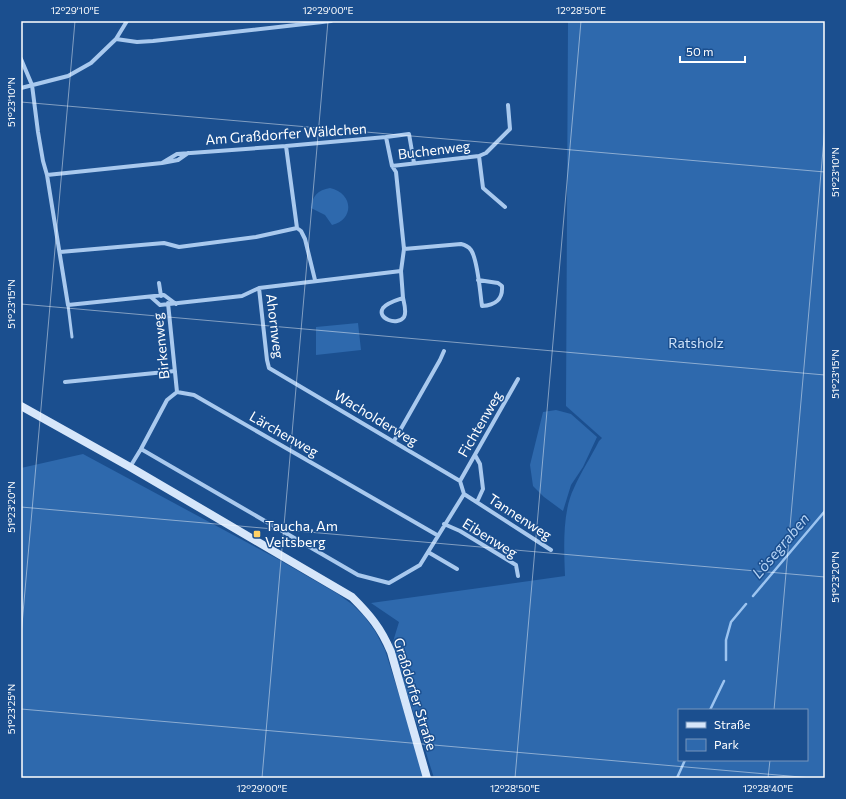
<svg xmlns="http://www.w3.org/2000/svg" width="846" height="799" viewBox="0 0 846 799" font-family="Commissioner,sans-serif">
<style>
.green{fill:#2e69ad;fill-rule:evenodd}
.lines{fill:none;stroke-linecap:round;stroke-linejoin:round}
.stream{stroke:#9cc4f0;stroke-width:2.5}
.lane{stroke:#a9c9ee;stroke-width:3}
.street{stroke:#a9c9ee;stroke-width:4}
.secondary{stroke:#d6e6fa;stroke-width:8}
.ticks{fill:none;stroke:#fff;stroke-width:1;stroke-opacity:0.45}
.poi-dot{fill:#ffd166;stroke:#1b4f8f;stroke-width:1.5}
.labels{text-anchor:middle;stroke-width:3;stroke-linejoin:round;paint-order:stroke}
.street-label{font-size:14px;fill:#fff;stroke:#1b4f8f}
.park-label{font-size:14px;fill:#cfe3fa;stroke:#1b4f8f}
.poi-label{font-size:14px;fill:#fff;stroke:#1b4f8f;text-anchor:start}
.water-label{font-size:15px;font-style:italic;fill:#b5d3f5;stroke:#1b4f8f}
.neatline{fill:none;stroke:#fff;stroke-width:1.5}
.ticks-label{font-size:10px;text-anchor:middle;fill:#fff}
</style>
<rect width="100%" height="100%" fill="#1b4f8f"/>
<!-- green -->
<path class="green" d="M568,21H825V778H434L392,645L399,622L371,603L565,576C564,549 562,512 574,488C581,472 591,457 599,441L602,438L566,406ZM679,710H807V760H679Z
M330,188C353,193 355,219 332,225L325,215L311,208C312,196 318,190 330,188Z
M358,323L361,350L316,355V327Z
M556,410L571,414L597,437L583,467L571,485L563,511L544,497L533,486L530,465L543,412Z
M83,454L276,558L338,594L353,605L364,616L375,631L385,650L425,778H21V468Z"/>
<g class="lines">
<!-- stream -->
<path class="stream" d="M753,596L825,511
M726,660V640L731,622L746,604
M710,710L724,681
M677,778L685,760"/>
<!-- lane -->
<path class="lane" d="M68,305L72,337"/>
<!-- street -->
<path class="street" d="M116,39L137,42L153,41L331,21
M21,59L32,85L38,132L43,161L47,175L68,305L164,295L176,304
M21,88L68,76L91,63L116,39L127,21
M386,137L409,134L414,163
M286,146L297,228L301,231L305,239L315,280
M479,156L483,188L505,207
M392,166L479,156L486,153L510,129L508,105
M47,175L162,163L178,160L188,153
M404,249L461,244C466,245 468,246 471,250C478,260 480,293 482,306C495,305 503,300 502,286L498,283L478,280
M60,252L164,243L179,247L256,237L297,228
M401,271L403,298C397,300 387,303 383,308C376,319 398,326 404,317C407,312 404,303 403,298
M159,283L161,296
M259,288L267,360L269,368L460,481L464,494
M151,297L160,305L242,296L259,288L401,271L404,249L396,172L392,166L386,137L286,146L177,154L162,163
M168,303L177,392
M65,382L175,371
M177,392L194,395L437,535
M394,441L440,360L444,351
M141,449L167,400L177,392
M475,455L480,464L483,489L477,502
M130,467L141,449L358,575L389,583L420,565L464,494
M460,481L518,379
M464,494L551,550
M444,524L460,531L516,565L518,576
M428,552L457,569"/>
<!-- secondary -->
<path class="secondary" d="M21,406L130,467L352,597C370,615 381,628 391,652L427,778"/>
</g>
<!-- ticks -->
<path class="ticks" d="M21,102L825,172M21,304L825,375M21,507L825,577M21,636L75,21M21,709L812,778M774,710L825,127M262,778L328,21M515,778L581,21M768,778L770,760"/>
<!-- markers -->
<rect class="poi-dot" x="253" y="530" width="8" height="8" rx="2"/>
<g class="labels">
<!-- street labels -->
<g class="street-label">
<text transform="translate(286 134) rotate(-4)" y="5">Am Graßdorfer Wäldchen</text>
<text transform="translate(434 150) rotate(-7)" y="5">Buchenweg</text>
<text transform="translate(275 326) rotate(83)" y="5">Ahornweg</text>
<text transform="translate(161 346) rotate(-96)" y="5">Birkenweg</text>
<text transform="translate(376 418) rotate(31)" y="5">Wacholderweg</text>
<text transform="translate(480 424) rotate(-60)" y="5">Fichtenweg</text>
<text transform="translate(284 434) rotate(30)" y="5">Lärchenweg</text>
<text transform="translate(520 517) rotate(33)" y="5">Tannenweg</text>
<text transform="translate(490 538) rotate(32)" y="5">Eibenweg</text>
<text transform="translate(415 694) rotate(73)" y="5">Graßdorfer Straße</text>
</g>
<!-- park labels -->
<g class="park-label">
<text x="696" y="348">Ratsholz</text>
</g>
<!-- poi labels -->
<g class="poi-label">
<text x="265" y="531">Taucha, Am<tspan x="265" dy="16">Veitsberg</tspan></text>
</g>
<!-- water labels -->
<g class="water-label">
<text transform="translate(781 546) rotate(-50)" y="5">Lösegraben</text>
</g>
</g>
<!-- border -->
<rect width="846" height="799" fill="none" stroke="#1b4f8f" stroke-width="44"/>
<!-- legend -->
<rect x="678" y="709" width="130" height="52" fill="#1b4f8f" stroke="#7695bc"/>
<rect x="686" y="722" width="20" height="6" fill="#d6e6fa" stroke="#7695bc"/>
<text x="714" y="729" font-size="12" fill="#ffffff">Straße</text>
<rect x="686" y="739" width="20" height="12" fill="#2e69ad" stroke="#7695bc"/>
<text x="714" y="749" font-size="12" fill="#ffffff">Park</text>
<!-- scale -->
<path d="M680 56v6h65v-6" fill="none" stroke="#ffffff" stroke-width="2"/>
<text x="686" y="56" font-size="12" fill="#ffffff" stroke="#1b4f8f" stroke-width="3" paint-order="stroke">50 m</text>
<rect x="22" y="22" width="802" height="755" class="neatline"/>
<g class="ticks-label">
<text x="75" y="14">12°29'10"E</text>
<text x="328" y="14">12°29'00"E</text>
<text x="581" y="14">12°28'50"E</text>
<text transform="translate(11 102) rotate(-90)" y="4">51°23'10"N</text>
<text transform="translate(835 172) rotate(-90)" y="4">51°23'10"N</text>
<text transform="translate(11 304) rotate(-90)" y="4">51°23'15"N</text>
<text transform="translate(835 374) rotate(-90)" y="4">51°23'15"N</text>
<text transform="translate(11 507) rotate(-90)" y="4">51°23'20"N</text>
<text transform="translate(835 577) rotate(-90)" y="4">51°23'20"N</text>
<text transform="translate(11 709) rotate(-90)" y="4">51°23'25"N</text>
<text x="262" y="792">12°29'00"E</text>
<text x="515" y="792">12°28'50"E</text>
<text x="768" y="792">12°28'40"E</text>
</g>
</svg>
